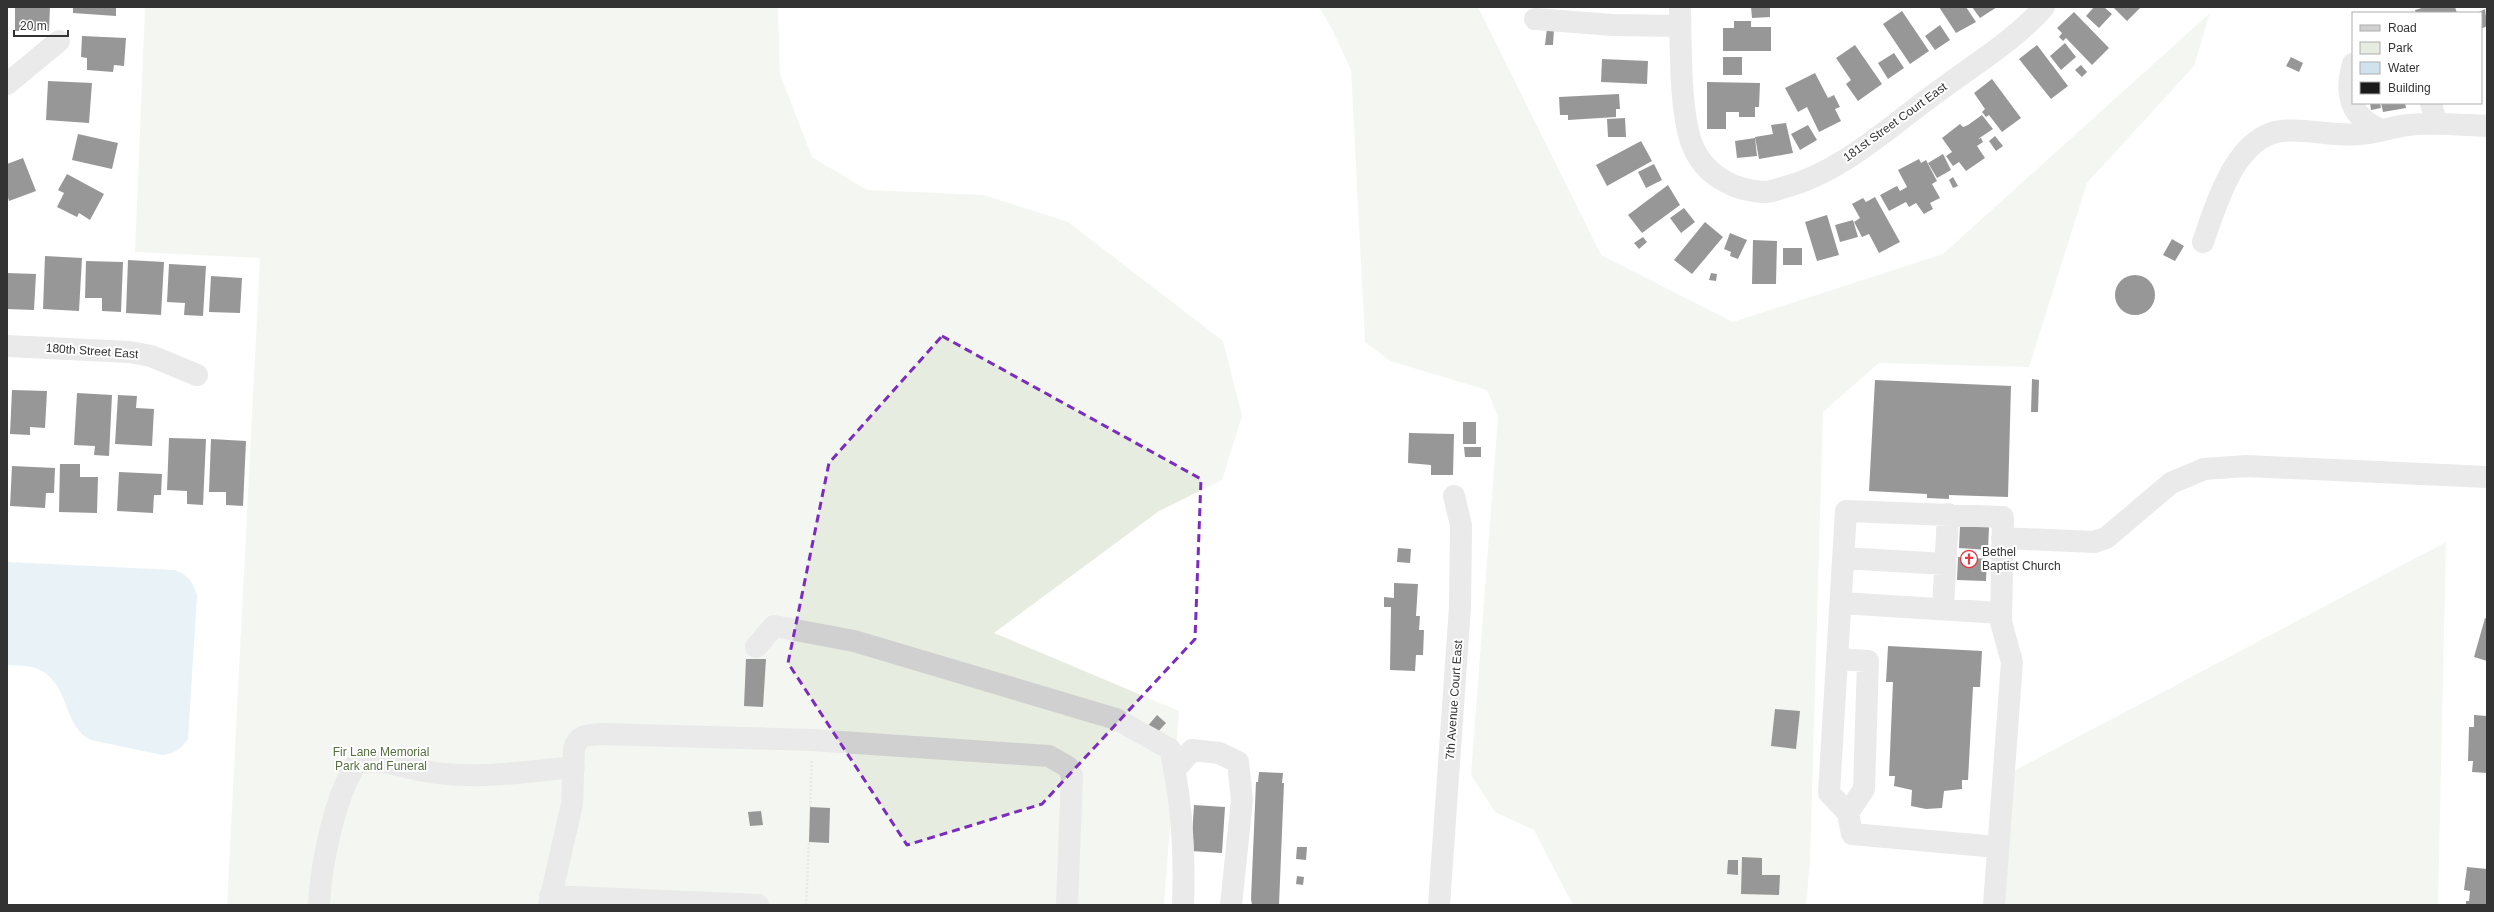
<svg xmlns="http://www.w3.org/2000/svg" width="2494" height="912" viewBox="0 0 2494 912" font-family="Arial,sans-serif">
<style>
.green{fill:#e6ecdf}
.water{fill:#cfe2ee}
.building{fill:#1a1a1a}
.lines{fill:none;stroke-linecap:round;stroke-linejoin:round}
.path{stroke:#cdcdcd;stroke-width:2.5;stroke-dasharray:2 2;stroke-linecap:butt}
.minor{stroke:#d0d0d0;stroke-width:22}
.marked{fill:none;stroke:#7b2cbf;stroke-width:3;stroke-dasharray:8 5;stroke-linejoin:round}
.labels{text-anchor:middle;stroke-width:4;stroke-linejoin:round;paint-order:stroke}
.street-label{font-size:12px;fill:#333;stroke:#fff}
.poi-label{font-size:12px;fill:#333;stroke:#fff;text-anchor:start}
.park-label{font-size:12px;fill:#56703f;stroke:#fff}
</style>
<rect width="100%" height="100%" fill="#fff"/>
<!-- green -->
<path class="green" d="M145,7H778L780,74L812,157L867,190L984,195L1068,222L1223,341L1242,416L1222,480L1159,511L994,633L1179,711L1164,905H227L260,258L135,252Z
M1319,7H1478L1601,255L1733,322L1943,254L2210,13L2194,66L2087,183L2029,367L1879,363L1823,412L1810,862L1806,905H1573L1534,830L1495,812L1471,775L1498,416L1487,390L1390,361L1365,342L1351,70L1332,29Z
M2446,542L2438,905H2004L2008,774Z"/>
<!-- water -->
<path class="water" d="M7,562L175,570C188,575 193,582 197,595L188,739C181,749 174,754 162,755L91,740C63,727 70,685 40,670C31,665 18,666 7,665Z"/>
<!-- building -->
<path class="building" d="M15,7H50L49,31H15Z
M73,7H116V16L73,13Z
M1751,7H1770V17L1752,18Z
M1939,7H1966L1976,22L1956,33Z
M1972,7H1997L1980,18Z
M2094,7H2104L2112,14L2099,28L2086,16Z
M2113,7H2141L2127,21Z
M2425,7H2455L2457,13H2416L2415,10Z
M2485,9L2487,26L2481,29V13H2477Z
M1902,11L1929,51L1910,64L1883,24Z
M2074,12L2109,48L2092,65L2066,38L2063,41L2059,37L2062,33L2057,28Z
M1734,21H1751V27H1771V51H1723V28H1734Z
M1940,25L1950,40L1935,50L1925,36Z
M1547,28H1554L1553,45H1545Z
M82,36L126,38L124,66L114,65L113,72L87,70V58L81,57Z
M2065,43L2076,57L2061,70L2050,56Z
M1855,45L1882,84L1858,101L1846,84L1851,80L1836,58Z
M2037,45L2068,86L2051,99L2019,59Z
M1894,53L1904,68L1888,79L1878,63Z
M1723,57H1742V75H1723Z
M2291,57L2303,63L2299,72L2286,66Z
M1602,59L1648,61L1647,84L1601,82Z
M2081,65L2087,72L2082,77L2075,70Z
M1815,73L1828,98L1834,95L1840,107L1835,109L1841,121L1819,132L1807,107L1798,112L1785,88Z
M1992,79L2021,118L2002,132L1989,115L1986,117L1982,112L1985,109L1974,93Z
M48,81L92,83L89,123L46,120Z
M1707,82L1760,83L1759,107H1755V117H1739V112H1726V129H1707Z
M1619,94L1620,109H1616V117L1568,120V115H1560L1559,97Z
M2370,103H2380L2381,108L2371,110Z
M2381,103H2405L2406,108L2383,112Z
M1982,115L1993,129L1978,139L1981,138L1983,142L1977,146L1985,158L1966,171L1959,162L1953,166L1946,156L1952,152L1942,138L1960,124L1963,127L1968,125Z
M1625,118L1626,137H1608L1607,119Z
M1786,123L1793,153L1759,159L1755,137L1773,134L1771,125Z
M1808,125L1817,140L1800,150L1791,134Z
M78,134L118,143L112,169L72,160Z
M1995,136L2003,146L1996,151L1989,141Z
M1755,138L1757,156L1737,158L1735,141Z
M1641,141L1652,161L1607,186L1596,165Z
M1943,154L1951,170L1937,178L1928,163Z
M23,158L36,191L9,201L7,194V164Z
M1919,159L1921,163L1926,160L1937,181L1932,184L1940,198L1930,203L1933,209L1924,214L1916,203L1909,207L1906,202L1889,211L1880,195L1897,186L1900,191L1907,187L1898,170Z
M1654,164L1662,180L1646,188L1638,172Z
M67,174L104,194L90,220L79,213L77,217L57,207L64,193L58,190Z
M1953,177L1958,186L1953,188L1949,180Z
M1668,185L1680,205L1642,233L1628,215Z
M1875,197L1900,242L1879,253L1869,234L1862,237L1854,222L1860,218L1852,204L1863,198L1866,202Z
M1684,208L1695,222L1681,233L1670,218Z
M1827,215L1839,255L1817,261L1805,222Z
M1853,220L1858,237L1840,242L1835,225Z
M1705,222L1723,237L1692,274L1674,260Z
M1730,233L1747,240L1738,259L1730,256L1731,252L1724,249Z
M1643,237L1647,242L1639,249L1634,243Z
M2172,239L2184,246L2175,261L2163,255Z
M1753,240L1777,241L1776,284H1752Z
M1783,248H1802V265H1783Z
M45,256L82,258L79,311L43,309Z
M128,260L164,262L161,315L126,313Z
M86,261L123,262L121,312L102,311V298H85Z
M169,264L206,266L203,316L184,315L185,303L167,302Z
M7,273L36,274L34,310L7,309Z
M1711,273L1717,274L1716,281L1709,280Z
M2115 295a20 20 0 1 1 40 0a20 20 0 1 1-40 0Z
M211,276L242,278L240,313L209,312Z
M2032,379L2039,380L2038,412H2031Z
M1875,380L2011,386L2008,497L1949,495V499L1927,498V494L1869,491Z
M12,390L47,391L45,428L30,427V435L10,434Z
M77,393L112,395L109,456L94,455L95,446L74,445Z
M118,395L137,396L136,408L154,409L152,446L115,444Z
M1463,422H1476V444H1463Z
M1409,433L1454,434L1453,475H1431V465L1408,463Z
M169,438L206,439L203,505L187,504V491L167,490Z
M211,439L246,441L243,506L226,505V492H209Z
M1464,447H1481V457H1465Z
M60,464H80V477H98L97,513L59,512Z
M12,466L55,468L54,493H46L45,508L10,506Z
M119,472L162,474L161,495H154L153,513L117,511Z
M1960,526L1989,527L1988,550L1959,548Z
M1398,548L1411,549L1410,563L1397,562Z
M1958,557L1987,559L1986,581L1957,580Z
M1394,583L1418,584L1416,616H1420L1419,630H1424L1423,655H1416L1415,671L1390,670L1391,607H1384V597L1394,598Z
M2485,618L2487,619V661L2474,657Z
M1888,646L1982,651L1980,687H1973L1968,780H1962V789L1944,791L1942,808L1926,809L1911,806L1912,790L1894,786L1895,776H1889L1893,682H1886Z
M746,659H766L763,707L744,706Z
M1775,709L1800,711L1796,749L1771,746Z
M1157,715L1166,723L1155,735L1146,728Z
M2474,715L2487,716V773L2472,772L2473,761H2468L2469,727H2474Z
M1259,772L1283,773L1282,783H1284L1279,905H1252L1251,899L1256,782H1258Z
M1194,805L1225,807L1222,853L1191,851Z
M810,807L830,808L829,843L809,842Z
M761,811L763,825L750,826L748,812Z
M1297,847H1307L1306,860L1296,859Z
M1742,857L1762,858V875H1780L1779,895L1741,894Z
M1728,860H1738V875L1727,874Z
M2467,867L2487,869V905H2466V901H2469L2470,891L2464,890Z
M1297,876L1304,877L1303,885L1296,884Z"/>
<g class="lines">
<!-- path -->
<path class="path" d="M810,807L812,759
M806,905L809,842"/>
<!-- minor -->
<path class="minor" d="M1680,7C1681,43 1679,121 1695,151C1708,177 1736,191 1764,192C1770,192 1776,190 1782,188C1842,173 1891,125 1940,90C1976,63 2014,41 2044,7
M1535,19L1613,25L1680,26
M2353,64C2344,95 2351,117 2381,130
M7,84L59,41
M2431,103L2436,123
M2203,242C2216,205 2235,137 2281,131C2307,128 2334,137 2360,134C2376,133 2392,127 2408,125C2434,122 2461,125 2487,126
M7,346L130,352L151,356L197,375
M2002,538L2094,542L2106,538L2171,483L2204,469L2246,466L2487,477
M1843,558L1945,564
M1841,603L2001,613
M1943,609L1948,514
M756,647L774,626L854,641L1116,719L1170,749C1182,800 1185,853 1183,905
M1837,659L1868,661L1864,789L1848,813
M1175,770L1192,750L1219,753L1238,762L1242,800L1231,905
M550,896L758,905
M319,905C321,864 334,799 356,764C376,757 399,766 419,770C471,781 522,772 574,767
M549,905L572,804L574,749C578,734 589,735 603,734L812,740L1049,756L1068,767L1072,776L1067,905
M1439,905L1460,607L1461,525L1454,496
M1994,905L2012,662L2001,622L2003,517L1846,511L1829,793L1848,813L1852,834L1997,847"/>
</g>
<!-- marked area -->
<path d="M0 0H2494V912H0ZM942,336L1201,479L1195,639L1042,804L907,845L788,663L829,463Z" fill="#fff" fill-opacity=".55" fill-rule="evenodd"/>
<path class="marked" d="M942,336L1201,479L1195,639L1042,804L907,845L788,663L829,463Z"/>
<!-- icons -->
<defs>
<g id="church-ring" transform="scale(0.9)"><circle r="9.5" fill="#fff" stroke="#e63946" stroke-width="1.5"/><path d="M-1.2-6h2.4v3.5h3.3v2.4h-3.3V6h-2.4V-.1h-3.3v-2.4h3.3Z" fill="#e63946"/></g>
</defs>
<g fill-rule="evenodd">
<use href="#church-ring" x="1969" y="559"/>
</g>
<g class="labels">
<!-- street labels -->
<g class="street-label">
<text transform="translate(1895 122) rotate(-36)" y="4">181st Street Court East</text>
<text transform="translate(92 351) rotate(4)" y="4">180th Street East</text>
<text transform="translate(1454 700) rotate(-86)" y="4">7th Avenue Court East</text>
</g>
<!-- poi labels -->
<g class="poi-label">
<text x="1982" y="556">Bethel<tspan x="1982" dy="14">Baptist Church</tspan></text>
</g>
<!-- park labels -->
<g class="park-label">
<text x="381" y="756">Fir Lane Memorial<tspan x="381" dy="14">Park and Funeral</tspan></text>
</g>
</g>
<!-- border -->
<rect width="2494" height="912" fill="none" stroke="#333333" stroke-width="16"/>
<!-- legend -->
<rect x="2352" y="12" width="130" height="92" fill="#ffffff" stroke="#adadad"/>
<rect x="2360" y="25" width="20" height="6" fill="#d0d0d0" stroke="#adadad"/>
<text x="2388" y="32" font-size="12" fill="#333333">Road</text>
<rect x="2360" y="42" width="20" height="12" fill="#e6ecdf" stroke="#adadad"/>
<text x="2388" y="52" font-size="12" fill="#333333">Park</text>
<rect x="2360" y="62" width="20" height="12" fill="#cfe2ee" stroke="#adadad"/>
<text x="2388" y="72" font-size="12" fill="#333333">Water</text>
<rect x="2360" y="82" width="20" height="12" fill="#1a1a1a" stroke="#adadad"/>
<text x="2388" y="92" font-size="12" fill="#333333">Building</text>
<!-- scale -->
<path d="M14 30v6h54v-6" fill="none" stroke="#333333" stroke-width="2"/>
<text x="20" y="30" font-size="12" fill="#333333" stroke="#ffffff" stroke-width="3" paint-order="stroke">20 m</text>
</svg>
